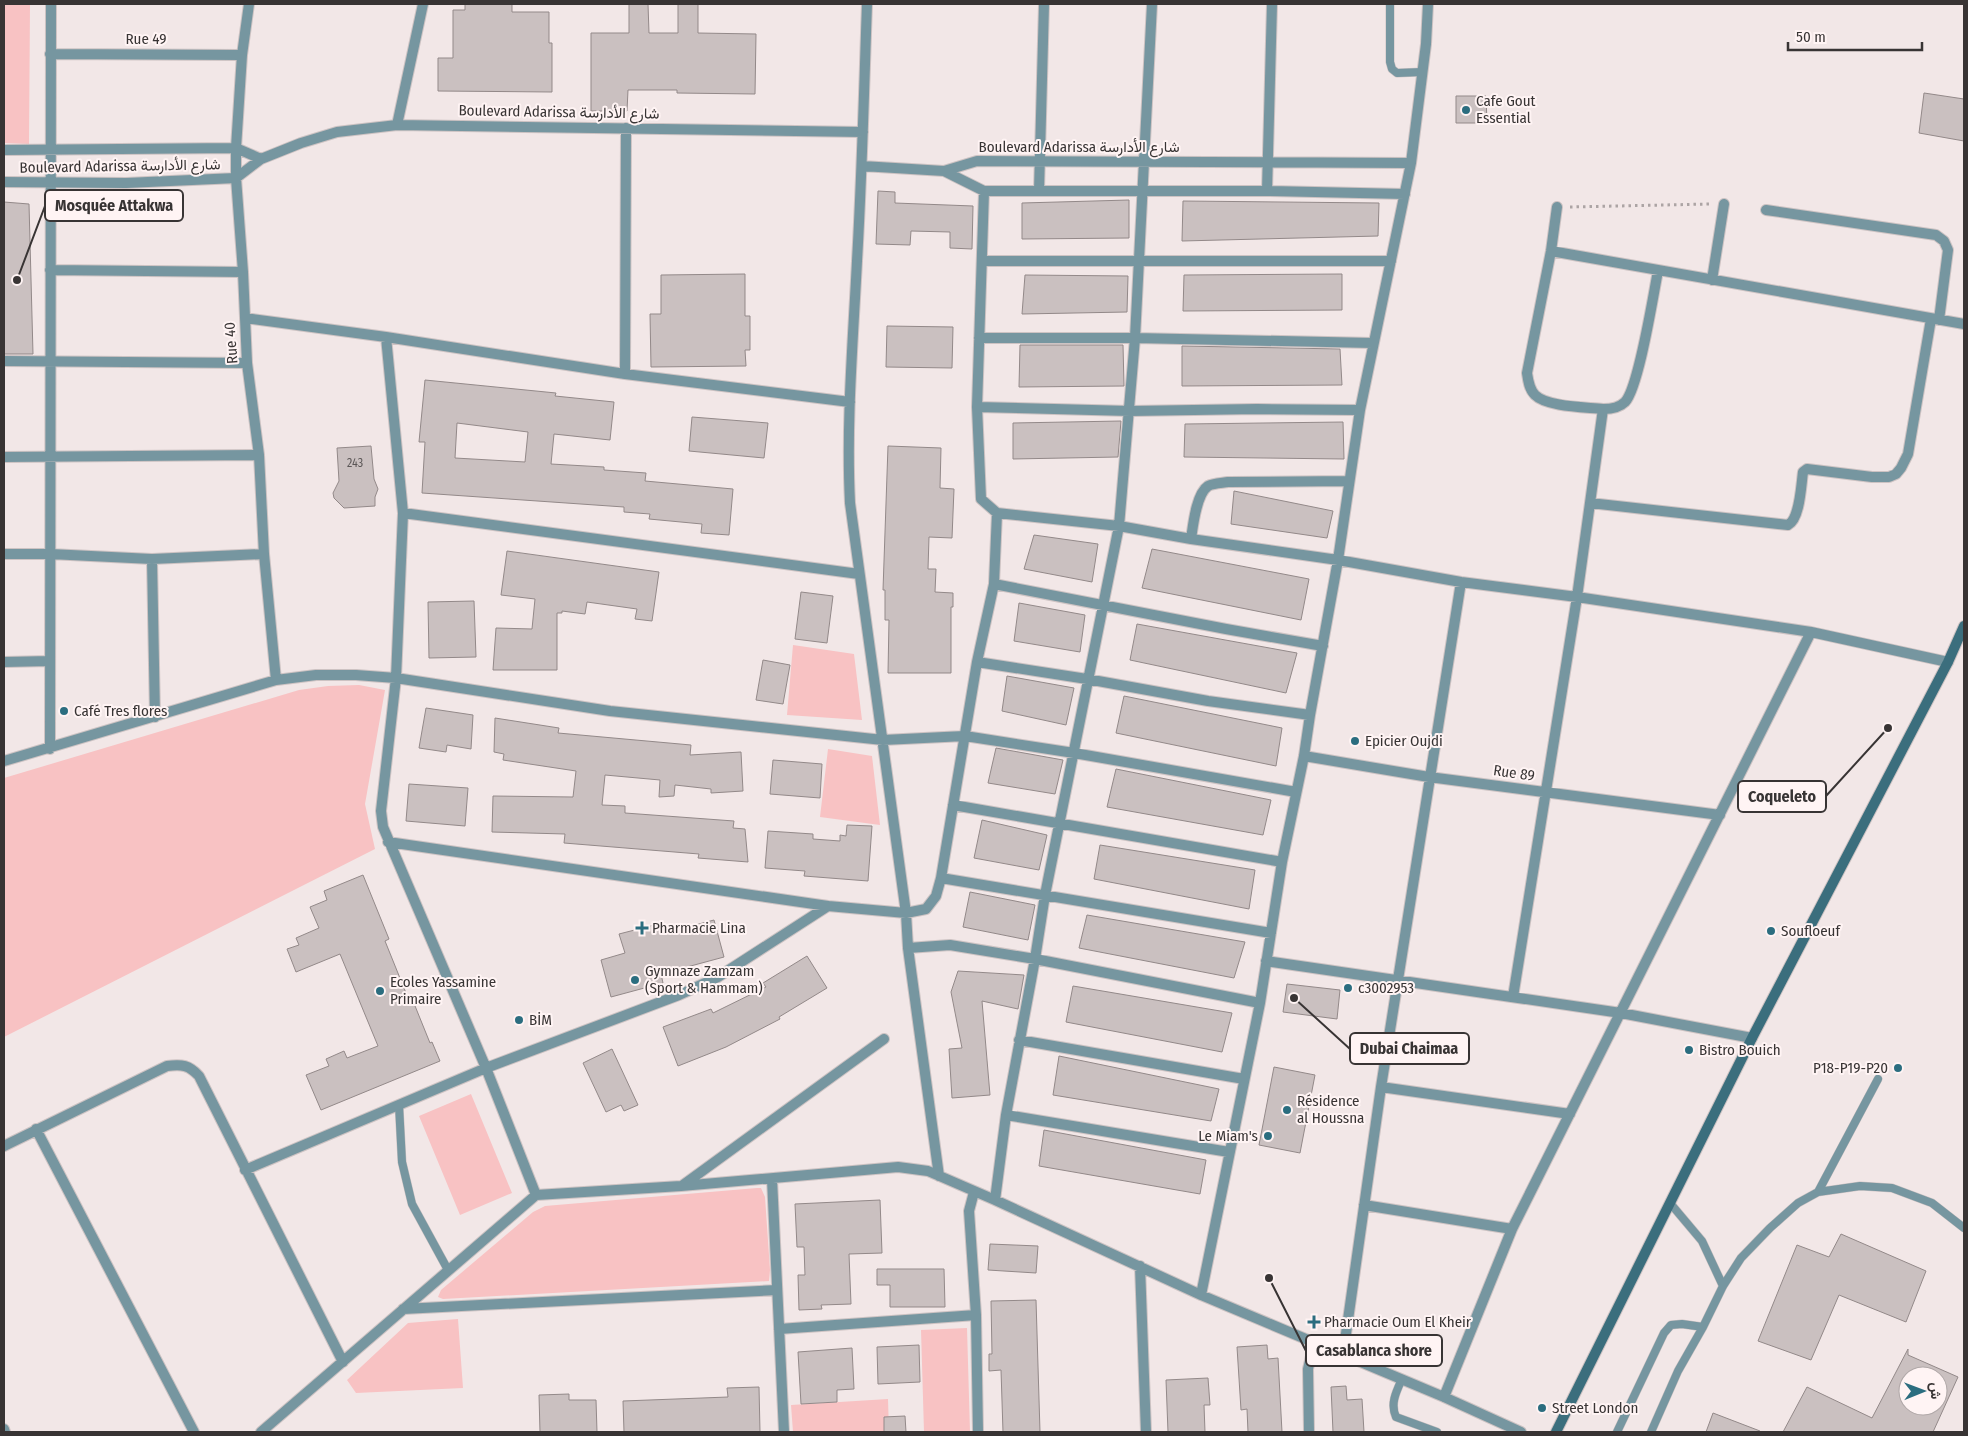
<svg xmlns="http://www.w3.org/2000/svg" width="1968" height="1436" viewBox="0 0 1968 1436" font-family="'Fira Sans Condensed',Vazirmatn,sans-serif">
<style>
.green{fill:#f8c2c3}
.building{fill:#cac0c0;stroke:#938989;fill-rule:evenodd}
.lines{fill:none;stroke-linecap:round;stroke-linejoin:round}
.lane-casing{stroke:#cdc3c3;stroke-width:9}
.street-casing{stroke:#cdc3c3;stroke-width:12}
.secondary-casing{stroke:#cdc3c3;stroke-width:12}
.path{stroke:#aca4a4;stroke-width:3;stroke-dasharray:2.5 4;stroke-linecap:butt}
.lane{stroke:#7696a0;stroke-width:8}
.street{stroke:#7696a0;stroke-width:10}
.secondary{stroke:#3b6e7d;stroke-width:10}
.poi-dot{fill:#2b6d7f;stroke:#fff4f4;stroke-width:2}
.labels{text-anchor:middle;stroke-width:4;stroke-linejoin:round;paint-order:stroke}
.number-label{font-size:12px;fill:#5c5757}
.street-label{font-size:15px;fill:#383434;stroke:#fff4f4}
.poi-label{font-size:15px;fill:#383434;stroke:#fff4f4;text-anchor:start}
.leader{fill:none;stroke:#383434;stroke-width:2}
.callout-dot{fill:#383434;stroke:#fff4f4;stroke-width:2}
.callout{fill:#fff4f4;stroke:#383434;stroke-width:2}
.callout-label{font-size:16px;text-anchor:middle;font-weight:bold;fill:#383434}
</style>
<rect width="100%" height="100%" fill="#f2e7e7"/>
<!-- green -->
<path class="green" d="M4,4H30L29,144L4,143Z
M793,645L854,654L862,720L787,715Z
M359,685L385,690L365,804L375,849L4,1037V778L299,690L328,686Z
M828,749L872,756L880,825L820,817Z
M471,1094L512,1193L460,1215L419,1116Z
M757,1188H761L765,1197L770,1270L769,1281L443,1299L438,1297L441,1290L533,1212L545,1206Z
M458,1319L463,1388L356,1393L347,1380L408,1323Z
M967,1328L970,1432H924L921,1330Z
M888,1399L889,1432H793L791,1405Z"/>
<!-- building -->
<path class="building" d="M465,4H512V12H549V43H552V92L438,91V58H453V10H465Z
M629,4H648L649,33H678V4H698V33L756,34L755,94L677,93V90H628L627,111H591V33H629Z
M1924,93L1964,99V141L1919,133Z
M1456,96H1486L1487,123H1456Z
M878,191L895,192V203L973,206L972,249L950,248V232L911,231L910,245L876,244Z
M1129,200V238L1022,239V203Z
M1183,201L1379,203L1378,236L1182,241Z
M4,202L29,204L33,354H4Z
M745,274V316H750V350H745L746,366L651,367L650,314H661V275Z
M1342,274V310L1183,311L1184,275Z
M1025,275L1128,276L1127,312L1022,314Z
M887,326L953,327L952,368L886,367Z
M1020,345H1123L1124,386L1019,387Z
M1182,346L1340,349L1342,385L1182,386Z
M425,380L556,393L555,396L614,402L610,440L554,434L551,464L604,467V470L646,473L645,481L733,489L729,535L701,533L702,524L649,519L650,514L624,512V507L422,493L425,442H419ZM457,423L528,432L525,462L455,458Z
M692,417L768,423L764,458L689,451Z
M1121,421L1118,457L1013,459V423Z
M1343,422L1344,459L1184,457L1185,424Z
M371,446L374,479L378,489L375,497V506L344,508L334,498L333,493L339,481L337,448Z
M888,446L941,448L940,488L954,489L952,538L929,537L928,569H936L935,592L953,593V607H951V673H888L889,620H885V590H883Z
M1234,491L1333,511L1327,538L1231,524Z
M1034,535L1098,544L1092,582L1024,569Z
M1152,549L1309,579L1301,620L1142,588Z
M507,551L659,572L652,621L635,619L637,609L587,602L585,614L562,611V613H557V670H493L496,628L532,629L535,599L501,595Z
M801,592L833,596L827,643L795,639Z
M474,601L476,657L429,658L428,602Z
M1019,603L1085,615L1080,652L1014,641Z
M1137,624L1297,653L1286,693L1130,660Z
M763,660L790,665L783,704L756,700Z
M1007,676L1074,688L1066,725L1002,711Z
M1124,696L1282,728L1276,766L1116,733Z
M426,708L473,715L471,749L447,745L446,752L419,748Z
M495,718L559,728L558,733L691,745L690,755L741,752L743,791L711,793V789L675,785L674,796L659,797L660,780L605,775L602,805L625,806V813L734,821L733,828L745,829L748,862L698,858L699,854L564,843L565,834L492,832L493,796L573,797L576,771L503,760L504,754L494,752Z
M996,748L1063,760L1055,794L988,783Z
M773,760L822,764L820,798L770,794Z
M1116,769L1271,800L1263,835L1107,807Z
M409,784L468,788L465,826L406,821Z
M982,820L1047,835L1039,870L974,858Z
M847,825L872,826L868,881L804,876L805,871L765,868L768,831L813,834V839L840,841V835L846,836Z
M1100,845L1255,870L1249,909L1094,879Z
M363,875L389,939L385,941L408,998L411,996L430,1043L432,1042L440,1061L321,1110L306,1075L329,1066L326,1059L344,1051L347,1058L378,1046L340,954L296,972L287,949L299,945L296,938L319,928L310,907L327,900L324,891Z
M970,892L1035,905L1028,940L963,927Z
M1087,915L1245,942L1234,978L1079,948Z
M714,920L724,957L661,974L663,983L611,997L601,960L625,953L619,934L662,923L665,933Z
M807,956L827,988L779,1017L780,1019L726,1047L678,1066L663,1027L711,1009L713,1013L766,987L763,983Z
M958,971L1024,975L1018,1009L982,1001L990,1095L952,1098L949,1049L962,1048L951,992Z
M1287,984L1340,990L1337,1019L1283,1012Z
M1073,986L1232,1013L1222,1052L1066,1022Z
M612,1049L638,1105L624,1111L621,1105L606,1112L583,1063Z
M1059,1056L1219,1089L1211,1121L1053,1095Z
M1274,1067L1315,1075L1300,1153L1259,1145Z
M1044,1130L1206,1160L1200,1194L1039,1166Z
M880,1200L882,1253L849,1254L851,1304L821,1305L822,1309L799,1310L798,1275H805L804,1247H797L795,1204Z
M1841,1234L1926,1271L1906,1322L1839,1295L1811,1360L1758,1341L1797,1245L1829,1257Z
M990,1244L1038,1246L1036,1273L988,1270Z
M877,1269H944L945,1307H890V1285H877Z
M1036,1300L1040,1432H1003L1001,1370L989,1371V1354H992L991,1301Z
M919,1345L920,1382L878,1384L877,1347Z
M1267,1345L1268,1359L1278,1358L1282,1432H1248L1247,1409L1241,1410L1237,1347Z
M852,1348L854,1389L837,1390V1402L801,1404L798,1352Z
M1908,1349V1355L1958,1377L1933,1432H1783L1807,1387L1872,1418ZM1908,1376H1938V1406H1908Z
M1208,1378L1210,1405H1204L1205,1432H1168L1166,1380Z
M1346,1386L1347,1400L1362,1399L1364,1432H1333L1331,1387Z
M759,1387L760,1432H624L623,1401L728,1397L727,1388Z
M569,1394V1400H596L597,1432H540L539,1395Z
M1713,1413L1760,1431V1432H1706Z
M905,1416L906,1432H884V1417Z"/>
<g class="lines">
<!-- lane casing -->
<g class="lane-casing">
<path id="lane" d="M1390,4V62L1392,69L1397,73L1422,72
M399,1105L402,1162L412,1204L448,1270
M1818,1192L1878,1079
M1670,1203L1702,1241L1723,1286
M1402,1379C1396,1392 1390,1404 1396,1417L1437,1432
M1617,1432L1664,1333L1671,1325L1682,1324L1703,1327
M1651,1432L1678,1371L1703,1327L1723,1286L1741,1258L1770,1228L1798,1203L1818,1192L1860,1186L1892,1188L1932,1203L1964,1228"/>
</g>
<!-- street casing -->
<g class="street-casing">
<path id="street" d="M249,4L242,55L236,148V178L243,272L247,363L259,455L264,554L276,680
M867,4C864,90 862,175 857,261C853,342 846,423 850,503L906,913L908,948L939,1176
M50,54L242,55
M397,125L423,4
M4,150L236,148L261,159
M862,166L944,171L977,161L1411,163
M944,171L984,191H1267L1405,194
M4,182L126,183L236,178L261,159L301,143L337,132L397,125L863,132
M1039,191L1044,4
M1267,191L1272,4
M1557,207L1551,251L1527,373C1528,380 1529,389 1535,395C1547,407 1585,407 1603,409C1611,409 1619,408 1625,402C1639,387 1653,296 1658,271
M1766,210L1936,235L1944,241L1948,250L1939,320
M1551,251L1964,324
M982,261H1391
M50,270L243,272
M1712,280L1724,204
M245,318L386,337L625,374L850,402
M386,337L403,513L396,678L381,811L383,827L486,1068L536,1195
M979,338H1135L1373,343
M4,361L247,363
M625,374L626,128
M977,407L1130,411L1257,409L1360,410
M4,457L259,455
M1590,503L1788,525C1800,519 1801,486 1803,472L1807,469L1872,477H1889L1896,474L1901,468L1908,454L1931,319
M403,513L859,574
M997,513L1119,526L1191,539L1338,560L1461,582L1577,597L1811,632L1948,662
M1191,539C1193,526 1196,494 1208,486C1213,483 1222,483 1228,482L1348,481
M4,554H50L152,559L264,554
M152,559L155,717
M994,584L1226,629L1323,646
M4,662L50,661
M977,662L1087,679L1208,701L1310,715
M50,749L51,4
M1304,756L1429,777L1720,815
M4,761L276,680L316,675H356L396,678L610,711L883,740L965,736L1074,753L1296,792
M953,805L1282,862
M388,842L828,906L906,913L926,909L936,896L941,878L977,662L994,584L997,513L981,499L977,407L984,191
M941,878L1271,933
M908,948L950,945L1035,959L1260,1003
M1266,961L1621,1013L1752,1038
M1513,997L1577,597L1603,409
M1019,1040L1244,1079
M1381,1087L1570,1114
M1006,1115L1229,1152
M36,1129L194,1432
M4,1146L167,1066C182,1064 189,1065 199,1076L343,1362
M245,1170L486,1068L679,995L718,977L828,906
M772,1179L784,1432
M683,1185L884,1039
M974,1192L969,1211L976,1315L978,1432
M995,1200L1006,1115L1035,959L1045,895L1119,526L1135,338L1152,4
M1364,1205L1512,1229
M1140,1266L1146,1432
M1201,1295L1260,1003L1282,862L1304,756L1310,715L1338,560L1360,410L1411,163L1426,44L1428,4
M403,1309L777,1290
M779,1329L976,1315
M1343,1355L1381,1087L1461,582
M1444,1397L1512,1229L1811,632
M4,1429L5,1432
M261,1432L536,1195L681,1186L898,1167L928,1171L995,1200L1201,1295L1444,1397L1521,1432
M1309,1432L1308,1369L1314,1343"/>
</g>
<!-- secondary casing -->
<g class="secondary-casing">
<path id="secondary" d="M1556,1432L1752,1038L1948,662L1964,626"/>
</g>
<!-- path -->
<path class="path" d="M1570,207L1711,204"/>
<!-- lane -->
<use href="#lane" class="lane"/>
<!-- street -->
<use href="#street" class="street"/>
<!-- secondary -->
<use href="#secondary" class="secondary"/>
</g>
<!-- markers -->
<g class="poi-dot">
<circle cx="1466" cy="110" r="5"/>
<circle cx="64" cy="711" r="5"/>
<circle cx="1355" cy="741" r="5"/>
<path d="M639.5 920.5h5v5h5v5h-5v5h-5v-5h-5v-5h5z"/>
<circle cx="1771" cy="931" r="5"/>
<circle cx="635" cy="980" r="5"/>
<circle cx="1348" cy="988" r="5"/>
<circle cx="380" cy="991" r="5"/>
<circle cx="519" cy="1020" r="5"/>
<circle cx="1689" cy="1050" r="5"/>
<circle cx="1898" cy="1068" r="5"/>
<circle cx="1287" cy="1110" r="5"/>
<circle cx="1268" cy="1136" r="5"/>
<path d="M1311.5 1314.5h5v5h5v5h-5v5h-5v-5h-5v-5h5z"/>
<circle cx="1542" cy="1408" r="5"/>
</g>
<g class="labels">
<!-- number labels -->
<g class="number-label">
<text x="355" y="467">243</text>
</g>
<!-- street labels -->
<g class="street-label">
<text x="146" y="44">Rue 49</text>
<text transform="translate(559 112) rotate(1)" y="5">Boulevard Adarissa شارع الأدارسة</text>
<text x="1079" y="152">Boulevard Adarissa شارع الأدارسة</text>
<text transform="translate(120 166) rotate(-1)" y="5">Boulevard Adarissa شارع الأدارسة</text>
<text transform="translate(231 343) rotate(-94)" y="5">Rue 40</text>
<text transform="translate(1514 773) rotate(8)" y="5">Rue 89</text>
</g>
<!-- poi labels -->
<g class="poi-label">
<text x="1476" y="106">Cafe Gout<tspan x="1476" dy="17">Essential</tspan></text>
<text x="74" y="716">Café Tres flores</text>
<text x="1365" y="746">Epicier Oujdi</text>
<text x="652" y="933">Pharmacie Lina</text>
<text x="1781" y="936">Soufloeuf</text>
<text x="645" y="976">Gymnaze Zamzam<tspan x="645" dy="17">(Sport &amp; Hammam)</tspan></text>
<text x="390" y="987">Ecoles Yassamine<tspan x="390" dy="17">Primaire</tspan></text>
<text x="1358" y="993">c3002953</text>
<text x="529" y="1025">BİM</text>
<text x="1699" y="1055">Bistro Bouich</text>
<text x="1888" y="1073" text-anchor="end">P18-P19-P20</text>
<text x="1297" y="1106">Résidence<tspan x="1297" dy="17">al Houssna</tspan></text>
<text x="1258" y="1141" text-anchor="end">Le Miam's</text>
<text x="1324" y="1327">Pharmacie Oum El Kheir</text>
<text x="1552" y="1413">Street London</text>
</g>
</g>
<!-- callouts -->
<path class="leader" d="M17 280L45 206M1888 728L1826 796M1294 998L1350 1049M1269 1278L1306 1351"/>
<g class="callout-dot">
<circle cx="17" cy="280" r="5"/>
<circle cx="1888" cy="728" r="5"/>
<circle cx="1294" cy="998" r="5"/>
<circle cx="1269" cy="1278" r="5"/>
</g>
<g class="callout">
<rect x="45" y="190" width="138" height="31" rx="5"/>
<rect x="1738" y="781" width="88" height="31" rx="5"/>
<rect x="1350" y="1033" width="119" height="31" rx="5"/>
<rect x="1306" y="1335" width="136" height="31" rx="5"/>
</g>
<g class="callout-label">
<text x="114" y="211">Mosquée Attakwa</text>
<text x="1782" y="802">Coqueleto</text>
<text x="1409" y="1054">Dubai Chaimaa</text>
<text x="1374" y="1356">Casablanca shore</text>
</g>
<!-- border -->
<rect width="1968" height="1436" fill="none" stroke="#383434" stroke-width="10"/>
<!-- north arrow -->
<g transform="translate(1923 1391) rotate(89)"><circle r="24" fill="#fff4f4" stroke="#afa7a7"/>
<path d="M0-4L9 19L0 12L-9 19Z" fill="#2b6d7f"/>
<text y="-8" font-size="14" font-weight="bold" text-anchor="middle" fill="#383434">ش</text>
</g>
<!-- scale -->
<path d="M1788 42v8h134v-8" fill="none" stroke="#383434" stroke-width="2.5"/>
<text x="1796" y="42" font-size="15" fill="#383434" stroke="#fff4f4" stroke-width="4" paint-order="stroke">50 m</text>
</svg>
